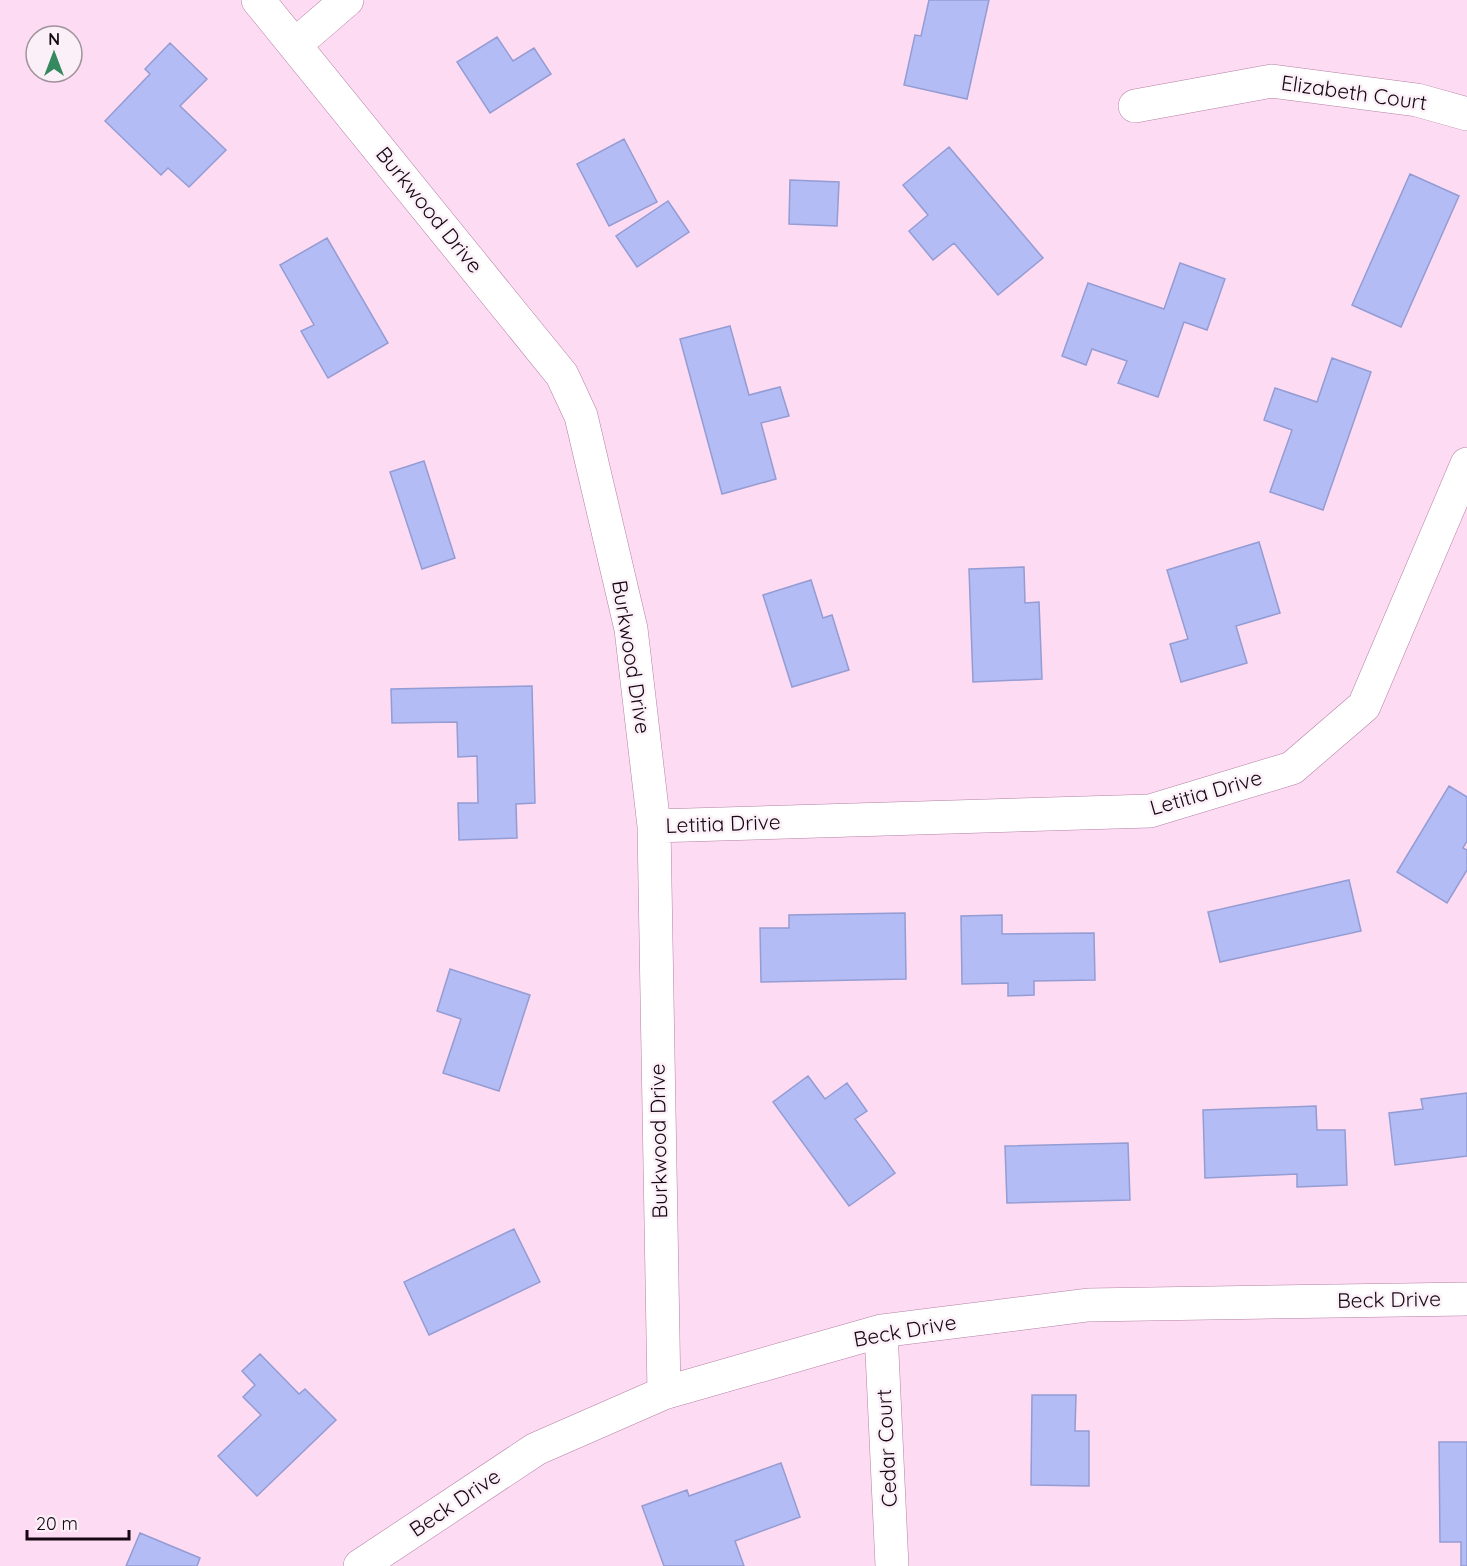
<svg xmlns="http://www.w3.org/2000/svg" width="1467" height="1566" viewBox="0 0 1467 1566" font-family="Quicksand,sans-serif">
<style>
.building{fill:#b3bcf5;stroke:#949cd3;stroke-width:1.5}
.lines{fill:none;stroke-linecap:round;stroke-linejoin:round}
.minor-casing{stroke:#b481a5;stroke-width:34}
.minor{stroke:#fff;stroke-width:33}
.labels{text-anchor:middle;stroke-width:5;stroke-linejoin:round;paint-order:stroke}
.street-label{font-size:21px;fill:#170613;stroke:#fbf0f7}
</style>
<rect width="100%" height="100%" fill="#fddbf2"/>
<!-- building -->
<path class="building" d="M929,0H989L967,99L904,85L915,35L921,36Z
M497,37L513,61L534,48L551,74L490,113L457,62Z
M170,43L207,79L180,106L226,150L189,187L168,168L161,175L105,121L150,74L145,69Z
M624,139L657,202L609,226L577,164Z
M949,147L1043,258L998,295L954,243L933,260L909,231L928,215L903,185Z
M1410,174L1459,196L1401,327L1352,305Z
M790,180L839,182L837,226L789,224Z
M668,201L689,232L637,267L616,236Z
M327,238L388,343L328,378L301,331L314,325L280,265Z
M1180,263L1225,279L1207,330L1184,322L1158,397L1118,383L1127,361L1092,349L1086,365L1062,356L1088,283L1164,309Z
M730,326L749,395L780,387L789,416L761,423L776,479L722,494L680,339Z
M1332,358L1371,372L1323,510L1270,492L1292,430L1264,420L1275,388L1317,402Z
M424,461L455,558L422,569L390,472Z
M1259,542L1280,613L1236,626L1247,663L1181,682L1170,644L1188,639L1167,570Z
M1024,567L1025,603L1039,602L1042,679L973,682L969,569Z
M811,580L823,618L832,615L849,670L792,687L763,595Z
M532,686L535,803L516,804L517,838L459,840L458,803H478L477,756L458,757L457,722L392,723L391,689Z
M1449,786L1467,797V841L1463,848L1467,850V870L1447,903L1397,872Z
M1349,880L1361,931L1220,962L1208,912Z
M905,913L906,979L761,982L760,928H789V915Z
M1002,915V934L1094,933L1095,980L1034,981V995L1008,996V983L962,984L961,916Z
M450,969L530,995L499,1091L443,1073L461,1019L437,1011Z
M808,1076L825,1099L847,1083L867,1111L855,1119L895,1173L849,1206L773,1102Z
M1467,1093V1156L1395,1165L1389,1113L1423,1109L1421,1099Z
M1316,1106L1317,1130H1345L1347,1185L1297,1187V1174L1205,1178L1203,1110Z
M1128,1143L1130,1200L1007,1203L1005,1146Z
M514,1229L540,1282L429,1335L404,1282Z
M260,1354L299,1394L305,1389L336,1420L257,1496L218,1456L261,1415L243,1397L255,1385L242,1371Z
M1032,1395H1076L1075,1431H1089V1486L1031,1485Z
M1439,1442H1467V1566H1461V1542H1440Z
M781,1463L800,1517L735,1541L744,1566H664L642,1506L687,1490L689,1496Z
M140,1533L200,1558L197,1566H126Z"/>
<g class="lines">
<!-- minor casing -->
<g class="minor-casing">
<path id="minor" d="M258,0L562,375L581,416L631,629L654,826L664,1393
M296,44L347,0
M1135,106L1272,81L1417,100L1467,114
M654,826L1150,811L1292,768L1364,706L1467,464
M881,1331L892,1566
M360,1566L536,1449L664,1393L881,1331L1088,1305L1467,1299"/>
</g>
<!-- minor -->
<use href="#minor" class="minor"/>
</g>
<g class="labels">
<!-- street labels -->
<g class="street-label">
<text transform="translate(1354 93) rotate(8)" y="7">Elizabeth Court</text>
<text transform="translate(429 210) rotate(51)" y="7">Burkwood Drive</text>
<text transform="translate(631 657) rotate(81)" y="7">Burkwood Drive</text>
<text transform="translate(1206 793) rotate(-16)" y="7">Letitia Drive</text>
<text transform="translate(723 824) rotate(-2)" y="7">Letitia Drive</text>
<text transform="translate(659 1141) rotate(-91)" y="7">Burkwood Drive</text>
<text transform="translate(1389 1300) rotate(-1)" y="7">Beck Drive</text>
<text transform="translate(905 1331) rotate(-10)" y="7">Beck Drive</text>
<text transform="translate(887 1448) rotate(-93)" y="7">Cedar Court</text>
<text transform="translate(455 1503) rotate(-34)" y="7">Beck Drive</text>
</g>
</g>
<!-- north arrow -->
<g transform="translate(54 54)"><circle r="28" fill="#fbf0f7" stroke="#a0929c" stroke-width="1.5"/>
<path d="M0-4.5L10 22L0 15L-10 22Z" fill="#348a5e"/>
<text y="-9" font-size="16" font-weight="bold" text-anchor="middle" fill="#170613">N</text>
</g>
<!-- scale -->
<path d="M27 1530v9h102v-9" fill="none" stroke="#170613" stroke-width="3"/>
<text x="36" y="1530" font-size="18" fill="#170613" stroke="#fbf0f7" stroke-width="4.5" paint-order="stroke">20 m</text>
</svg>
